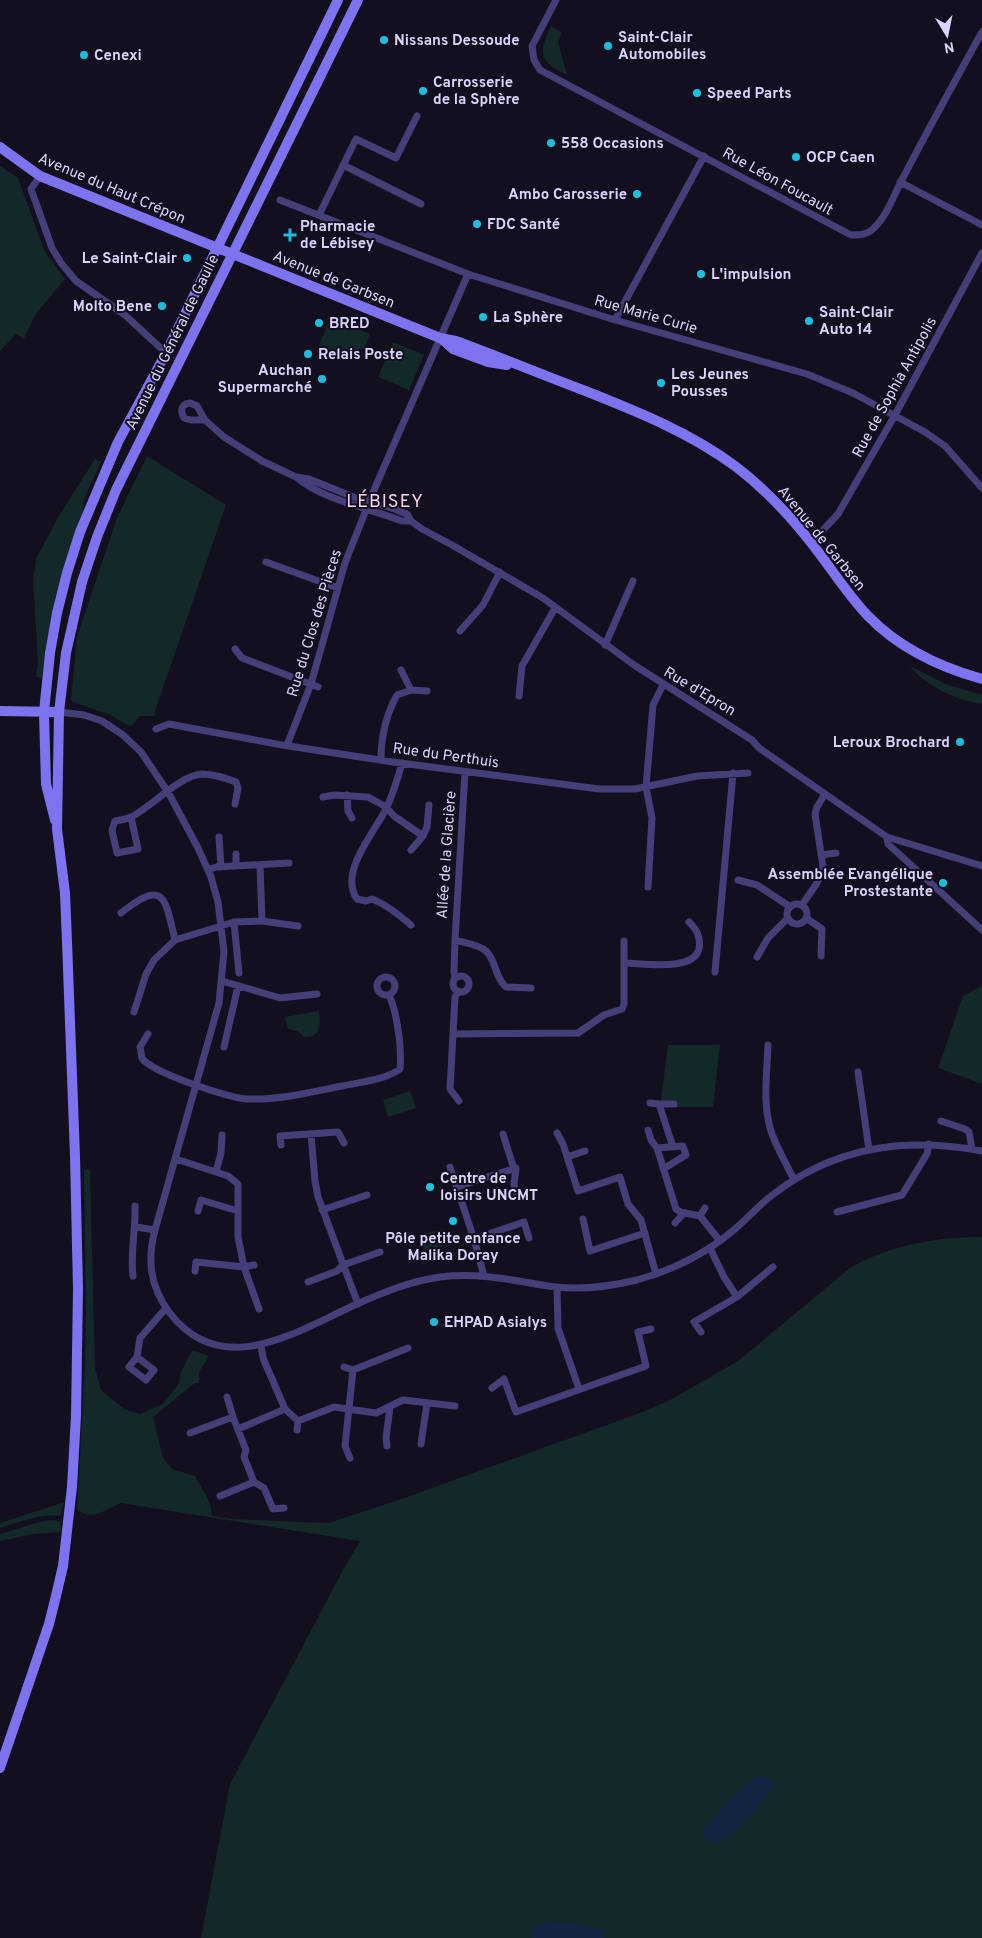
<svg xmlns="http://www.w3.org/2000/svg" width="982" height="1938" viewBox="0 0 982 1938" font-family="Overpass,sans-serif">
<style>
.green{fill:#132828}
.water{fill:#142443}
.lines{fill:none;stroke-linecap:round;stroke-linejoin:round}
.street{stroke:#453f79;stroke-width:7}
.secondary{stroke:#7e73ef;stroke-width:10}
.poi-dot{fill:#19bfdf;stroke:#130f1f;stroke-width:2}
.labels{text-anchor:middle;stroke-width:4;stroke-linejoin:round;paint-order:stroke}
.poi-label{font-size:15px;font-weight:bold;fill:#d9d2fa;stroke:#130f1f;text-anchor:start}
.street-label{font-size:15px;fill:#d9d2fa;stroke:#130f1f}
.quarter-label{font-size:18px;letter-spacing:1px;fill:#fad4ea;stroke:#130f1f}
</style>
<rect width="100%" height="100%" fill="#130f1f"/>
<!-- green -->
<path class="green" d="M551,26L562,33L558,42L567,75C539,62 538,54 551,26Z
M0,166L18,178L45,252L65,279L35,315L24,339L16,334L0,351Z
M330,318L370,334L364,349L361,348L356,360L346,356L345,359L318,348Z
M393,342L424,355L409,390L378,377Z
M147,456L226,505L157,705L154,716H140L133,725L129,726L110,715L71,701L77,637L117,518Z
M95,459L101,462L84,499L83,512L74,534L56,596L45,650L42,678L36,677L38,661L33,581L36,559L60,514Z
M910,666L946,684L982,695V704C958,701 925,686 910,666Z
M982,986V1084L938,1068L963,996Z
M319,1011C321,1023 321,1038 304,1037L298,1031L288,1029L285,1017Z
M668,1045H720L713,1107H660Z
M410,1091L416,1108L388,1117L383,1100Z
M84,1168L90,1171L95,1368L101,1390L124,1409L136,1413L140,1414L163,1404L180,1382V1374L192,1350L209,1356L199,1372V1383H195L153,1417L163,1458L172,1469L195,1476L210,1503L212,1516L233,1519L328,1523L407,1497L640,1413L670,1400L738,1361L850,1268C890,1245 936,1237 982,1237V1938H201L230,1784L344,1568L360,1541L121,1503C105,1509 92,1523 77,1509L85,1366L86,1309Z
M442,1229L446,1245L425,1251L420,1235Z
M64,1502L60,1516C40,1513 20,1522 0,1528V1523Z
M52,1520L60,1521L61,1532L34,1534L0,1541V1534L39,1522Z"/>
<!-- water -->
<path class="water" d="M762,1774L774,1783V1786L755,1810L720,1843H713L705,1839L703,1831L707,1826C720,1812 745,1780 762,1774Z
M550,1921C567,1924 584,1923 601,1929L604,1938H531V1931Z"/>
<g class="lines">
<!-- street -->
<path class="street" d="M556,0L532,46L534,60L540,70L851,235C860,235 868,235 875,227C889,213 895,191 905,174C930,126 956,79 982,32
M343,165L421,204
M40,176L31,189L52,248L61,263L76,281L125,315L166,353
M900,182L982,225
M280,200L468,274L615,320L807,374L853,393L925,432L945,446L982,488
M319,215L356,139L396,158L417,116
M615,320L704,156
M205,420H191L184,418C180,411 181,404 190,403L197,406L205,420L224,437L262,461L296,477L309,479L361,500L389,507L407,514L411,521L422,529L452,545L543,598L634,665L752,740L759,748L887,837L982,866
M296,477C323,500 369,508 402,521H411
M809,541L823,530L838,514L895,415L982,253
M266,562L338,588
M460,631L483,605L500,572
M605,645L633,581
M235,649L242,658L318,687
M401,670L411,690
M519,696L522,666L555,608
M59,712L84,715L102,721L123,735L141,752L168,792L198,848L211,877L218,902L224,952L219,1003L155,1230C147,1260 150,1286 169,1312C222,1382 297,1331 357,1304C384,1292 411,1281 440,1277C482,1272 514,1281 555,1287C582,1290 612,1286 637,1280C673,1270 707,1253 735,1229C748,1218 758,1206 771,1196C835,1146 905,1137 982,1151
M156,729L169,724L282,745L393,762L599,789H635L697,776L748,773
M287,745L311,684L345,563L374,490L468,274
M381,760C381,736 386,715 397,695L411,690L427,691
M402,763C398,778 393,793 387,807C376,831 338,872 357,899L366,901L372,899C387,905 399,915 411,925
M347,795L348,811L352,818
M323,797L334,795L368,797L386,807L394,816L423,836L427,827L429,805
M131,817L138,849L117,853L112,830L115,821C121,820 128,819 133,816C153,805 181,775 202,774C214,774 225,778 236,782L238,788L235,804
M219,837L221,867
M887,837L888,844L982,930
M411,850L423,836
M236,854V866
M821,855L836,853
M260,865L262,921
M208,870L216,867L289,863
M738,880L757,885L789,906
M648,887L652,818L646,787L653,705L663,685
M787 914a10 10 0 1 1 20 0a10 10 0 1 1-20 0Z
M802,905L817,883L823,867L815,814L817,807L825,794
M121,913C165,878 165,898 175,940
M806,918L822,929L821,956
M234,922L239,973
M455,940C464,943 478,944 486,951C496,960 495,978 506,987L531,988
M757,957L768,938L787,919
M624,963C643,963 693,972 699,949C701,937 697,930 689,922
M715,972L733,773
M453 984a8 8 0 1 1 16 0a8 8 0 1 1-16 0Z
M377 986a9 9 0 1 1 18 0a9 9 0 1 1-18 0Z
M455,978L454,972L455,940L465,772
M222,981L280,998L317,994
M134,1012L146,974L154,960L175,940L234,922L262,921L298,926
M148,1034L140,1047C141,1050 141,1055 142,1058C150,1072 231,1099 248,1099C280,1100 311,1092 342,1086C361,1082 385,1080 400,1069C402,1049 397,1012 389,995
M453,1034L455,997L458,992
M768,1045C767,1075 762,1106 772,1134C778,1150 787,1165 794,1180
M224,1047L238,986
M858,1072L869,1150
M459,1101L450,1089L453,1034L578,1033L604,1015L622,1009L624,1004V941
M650,1103L659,1104
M941,1121L965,1129L969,1132L972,1149
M648,1130L651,1140L657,1148
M557,1133L563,1144L578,1191L620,1177L628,1204L641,1220L656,1274
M311,1134L315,1181L318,1197L358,1304
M503,1134L514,1169
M281,1145L280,1136L338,1132L344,1143
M673,1147L659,1104H674
M567,1157L585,1151
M176,1159L228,1176L238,1184V1237L244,1267L259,1309
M450,1167L474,1239L484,1276
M663,1169L686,1155L683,1146L657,1148L676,1209L680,1212L700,1216L720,1241
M216,1172L221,1153L222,1135
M457,1187L516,1168L514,1185L517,1195
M322,1210L367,1195
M198,1211L201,1200L238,1211
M837,1212L902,1195L927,1154L929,1144
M700,1216L705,1208
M583,1219L590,1251L645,1233
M675,1223L684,1213
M136,1227L155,1230
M474,1239L524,1222L529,1238
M710,1248L724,1277L737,1297
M195,1271L196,1262L244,1267L254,1265
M133,1276C130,1253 136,1229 135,1206
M308,1282L337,1271L343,1265L380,1252
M557,1287L558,1328L579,1389
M701,1332L694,1322L737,1297L773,1267
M261,1346L263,1358L285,1409L298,1421
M137,1357L129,1367L146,1380L154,1370L137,1357L140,1338L166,1308
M344,1367L353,1370
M492,1388L504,1379L516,1412L646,1366L638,1332L651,1329
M227,1397L233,1417
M298,1421L334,1407L376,1413L403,1400L455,1406
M238,1429L285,1409
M297,1430L298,1421
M190,1433L233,1417L246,1450L244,1457L254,1482L264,1488L273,1509L284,1508
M421,1444L427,1403
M387,1446L386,1438L390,1407
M350,1458L345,1446L353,1370L408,1348
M220,1496L254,1482"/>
<!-- secondary -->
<path class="secondary" d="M0,147L40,176L440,338L456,341C499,357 541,374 583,390C636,411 689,432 735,466C767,490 795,521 819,553C835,574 849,596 868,616C899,648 939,667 982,679
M441,338L453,349L488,362L507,365
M0,711L59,712
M55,820L46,784L44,712L50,653L57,613L67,573L80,532L118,442L166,353L338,0
M0,1768L49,1624L56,1596L63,1566L72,1487L76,1416L78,1289L75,1156L67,942L65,893L57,829L59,712L66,653L82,582L97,537L116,490L358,0"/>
</g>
<!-- markers -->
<g class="poi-dot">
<circle cx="384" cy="40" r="5"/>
<circle cx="608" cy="46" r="5"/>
<circle cx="84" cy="55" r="5"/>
<circle cx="423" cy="91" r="5"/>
<circle cx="697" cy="93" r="5"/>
<circle cx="551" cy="143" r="5"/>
<circle cx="796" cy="157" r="5"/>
<circle cx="637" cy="194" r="5"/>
<circle cx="477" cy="224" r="5"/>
<path d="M287.5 227.5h5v5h5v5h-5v5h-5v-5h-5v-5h5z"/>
<circle cx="187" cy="258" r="5"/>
<circle cx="701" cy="274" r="5"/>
<circle cx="162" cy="306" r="5"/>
<circle cx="483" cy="317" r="5"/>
<circle cx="809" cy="321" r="5"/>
<circle cx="319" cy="323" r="5"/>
<circle cx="308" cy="354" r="5"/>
<circle cx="322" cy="379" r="5"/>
<circle cx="661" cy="383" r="5"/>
<circle cx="960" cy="742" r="5"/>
<circle cx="943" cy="883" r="5"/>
<circle cx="430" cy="1187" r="5"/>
<circle cx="453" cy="1221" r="5"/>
<circle cx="434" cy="1322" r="5"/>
</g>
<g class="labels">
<!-- poi labels -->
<g class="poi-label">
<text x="618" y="42">Saint-Clair<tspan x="618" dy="17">Automobiles</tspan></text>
<text x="394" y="45">Nissans Dessoude</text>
<text x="94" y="60">Cenexi</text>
<text x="433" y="87">Carrosserie<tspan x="433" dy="17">de la Sphère</tspan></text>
<text x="707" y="98">Speed Parts</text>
<text x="561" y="148">558 Occasions</text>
<text x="806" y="162">OCP Caen</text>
<text x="627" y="199" text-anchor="end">Ambo Carosserie</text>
<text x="487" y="229">FDC Santé</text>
<text x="300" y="231">Pharmacie<tspan x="300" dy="17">de Lébisey</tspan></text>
<text x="177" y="263" text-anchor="end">Le Saint-Clair</text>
<text x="711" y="279">L'impulsion</text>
<text x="152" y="311" text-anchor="end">Molto Bene</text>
<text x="819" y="317">Saint-Clair<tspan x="819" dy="17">Auto 14</tspan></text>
<text x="493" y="322">La Sphère</text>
<text x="329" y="328">BRED</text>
<text x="318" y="359">Relais Poste</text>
<text x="312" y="375" text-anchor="end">Auchan<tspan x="312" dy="17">Supermarché</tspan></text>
<text x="671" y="379">Les Jeunes<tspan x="671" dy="17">Pousses</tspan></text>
<text x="950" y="747" text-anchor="end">Leroux Brochard</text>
<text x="933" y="879" text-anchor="end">Assemblée Evangélique<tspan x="933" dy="17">Prostestante</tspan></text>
<text x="440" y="1183">Centre de<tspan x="440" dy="17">loisirs UNCMT</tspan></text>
<text x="453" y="1243" text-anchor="middle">Pôle petite enfance<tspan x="453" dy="17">Malika Doray</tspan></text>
<text x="444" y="1327">EHPAD Asialys</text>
</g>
<!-- street labels -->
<g class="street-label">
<text transform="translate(778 181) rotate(29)" y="5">Rue Léon Foucault</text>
<text transform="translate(112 188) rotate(23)" y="5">Avenue du Haut Crépon</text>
<text transform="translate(334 279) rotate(22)" y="5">Avenue de Garbsen</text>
<text transform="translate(646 314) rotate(16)" y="5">Rue Marie Curie</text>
<text transform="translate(172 342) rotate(-64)" y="5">Avenue du Général de Gaulle</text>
<text transform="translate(894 387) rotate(-61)" y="5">Rue de Sophia Antipolis</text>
<text transform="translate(822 538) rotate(51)" y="5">Avenue de Garbsen</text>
<text transform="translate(314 623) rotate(-73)" y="5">Rue du Clos des Pièces</text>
<text transform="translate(700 691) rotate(31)" y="5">Rue d'Epron</text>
<text transform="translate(446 755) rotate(8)" y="5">Rue du Perthuis</text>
<text transform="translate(446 855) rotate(-86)" y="5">Allée de la Glacière</text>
</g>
<!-- quarter labels -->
<g class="quarter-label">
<text x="385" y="507">LÉBISEY</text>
</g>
</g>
<!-- north arrow -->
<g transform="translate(947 35) rotate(170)" stroke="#130f1f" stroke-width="4" paint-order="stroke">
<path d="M0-4L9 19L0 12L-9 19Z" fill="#d9d2fa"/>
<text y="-8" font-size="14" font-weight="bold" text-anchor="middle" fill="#d9d2fa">N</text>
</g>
</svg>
